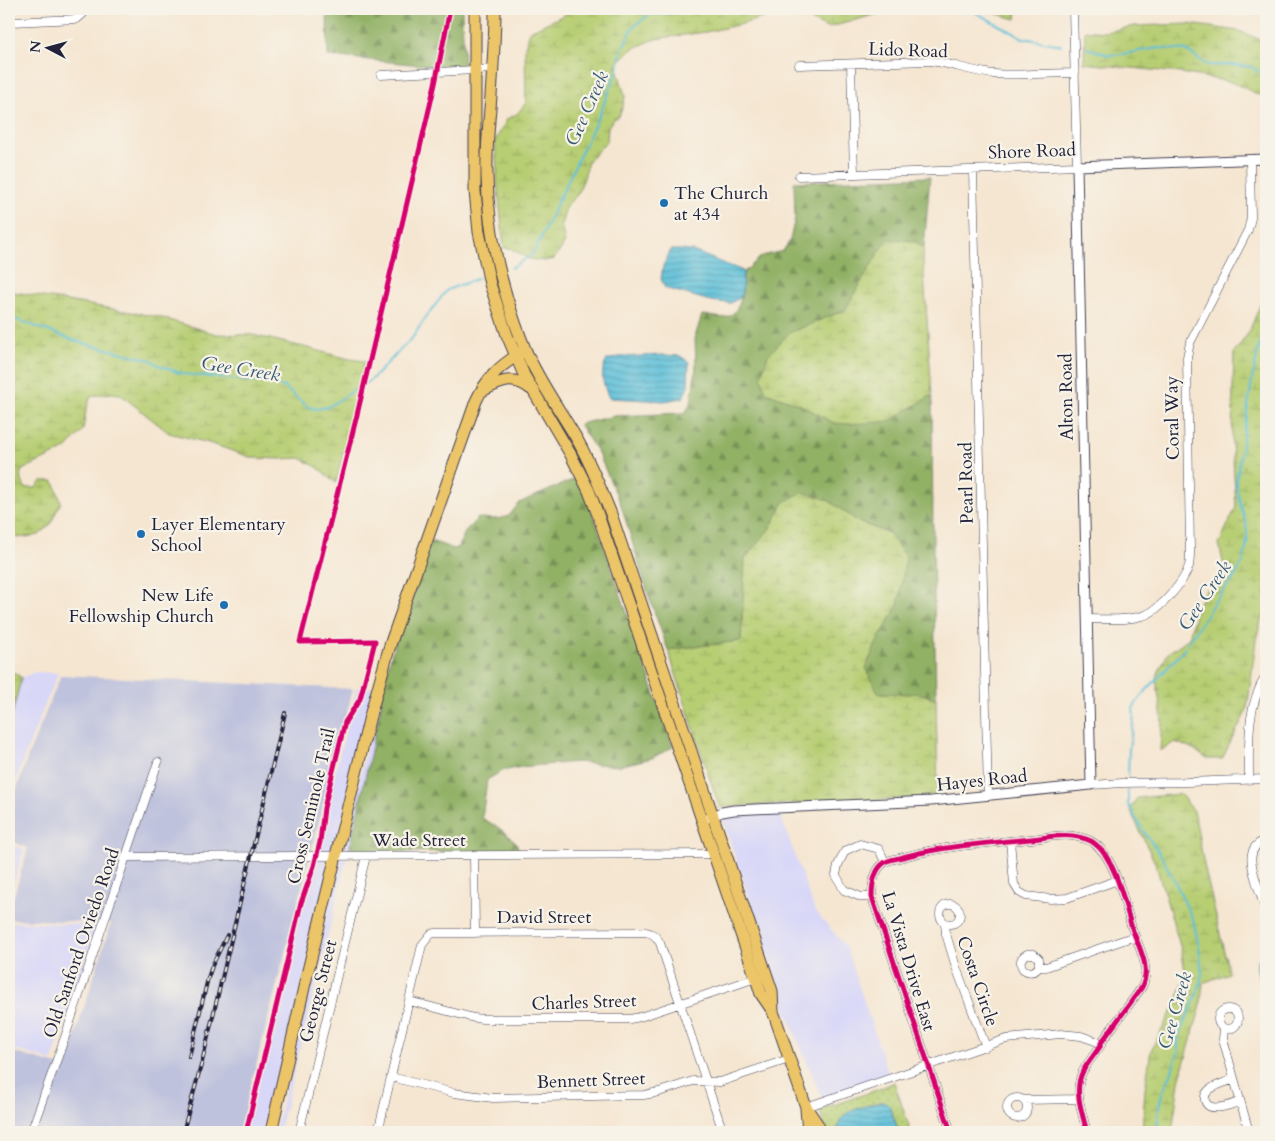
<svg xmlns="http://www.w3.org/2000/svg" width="1275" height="1141" viewBox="0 0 1275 1141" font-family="Cardo,serif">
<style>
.built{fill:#d8d7f8}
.industrial{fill:#bfc2dd}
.grass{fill:url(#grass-dots);stroke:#6c7857}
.forest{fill:url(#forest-firs);stroke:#5a6a50}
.wetland{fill:url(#wetland-marsh);stroke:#6c7857}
.water{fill:url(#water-rules);stroke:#3e708a}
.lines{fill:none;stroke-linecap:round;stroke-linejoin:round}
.stream{stroke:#5bbfd9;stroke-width:2}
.minor-casing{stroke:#423f52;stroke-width:9}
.tertiary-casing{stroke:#423f52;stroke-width:11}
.primary-casing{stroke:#423f52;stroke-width:13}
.minor{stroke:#fff;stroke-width:8}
.tertiary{stroke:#fff;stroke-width:9}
.primary{stroke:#ecc569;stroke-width:11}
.rail-casing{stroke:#22223b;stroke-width:4}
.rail{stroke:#f7f3e8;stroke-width:2;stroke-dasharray:5.5;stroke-linecap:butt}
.cycleway-casing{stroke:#f7f3e8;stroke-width:8}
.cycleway{stroke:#d6006c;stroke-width:5}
.poi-dot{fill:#1f6fb2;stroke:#f7f3e8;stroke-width:2}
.labels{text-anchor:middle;stroke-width:4.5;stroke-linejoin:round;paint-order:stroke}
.street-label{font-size:18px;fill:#22223b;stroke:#f7f3e8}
.poi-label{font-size:18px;fill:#22223b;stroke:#f7f3e8;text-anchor:start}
.water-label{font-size:19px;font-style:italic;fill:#365972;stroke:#f7f3e8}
</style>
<defs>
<pattern id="grass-dots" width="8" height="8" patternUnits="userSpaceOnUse" patternTransform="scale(1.25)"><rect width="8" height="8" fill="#b7ce73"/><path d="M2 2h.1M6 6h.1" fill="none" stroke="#9db164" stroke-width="1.8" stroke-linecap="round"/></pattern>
<pattern id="forest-firs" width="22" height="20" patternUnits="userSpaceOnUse" patternTransform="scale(1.25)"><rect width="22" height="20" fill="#91b165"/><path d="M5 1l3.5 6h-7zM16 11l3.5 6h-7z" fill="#769054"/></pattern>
<pattern id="wetland-marsh" width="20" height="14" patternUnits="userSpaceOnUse" patternTransform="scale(1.25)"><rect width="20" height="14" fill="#b7ce73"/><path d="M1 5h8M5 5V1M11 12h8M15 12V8" fill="none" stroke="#9db164"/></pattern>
<pattern id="water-rules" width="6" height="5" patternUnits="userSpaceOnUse" patternTransform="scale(1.25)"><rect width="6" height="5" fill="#5bbfd9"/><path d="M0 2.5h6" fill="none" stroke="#4b9bb1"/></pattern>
</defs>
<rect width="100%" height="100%" fill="#f7f3e8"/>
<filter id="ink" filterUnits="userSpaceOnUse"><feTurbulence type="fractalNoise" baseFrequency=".02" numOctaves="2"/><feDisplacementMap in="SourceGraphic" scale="10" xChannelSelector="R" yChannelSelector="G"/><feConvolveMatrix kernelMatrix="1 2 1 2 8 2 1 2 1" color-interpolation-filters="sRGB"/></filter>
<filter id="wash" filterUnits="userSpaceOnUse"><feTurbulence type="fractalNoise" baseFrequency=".0096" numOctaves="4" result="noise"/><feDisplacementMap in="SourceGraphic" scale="20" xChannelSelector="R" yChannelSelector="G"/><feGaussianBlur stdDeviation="1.12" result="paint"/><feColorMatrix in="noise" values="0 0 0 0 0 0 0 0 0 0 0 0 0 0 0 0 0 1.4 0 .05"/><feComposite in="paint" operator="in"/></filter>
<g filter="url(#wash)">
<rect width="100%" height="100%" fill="#f5e6d1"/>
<!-- built -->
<path class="built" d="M35,672L58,673L25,755L9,800V727L21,678Z
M356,687L374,688L334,852H315L356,690Z
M378,701H382L349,852H342Z
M779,812L815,911L846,947L889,1076L822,1098L781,999L756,917L721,814Z
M9,844L24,849L9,901V868L12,847L9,846Z
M313,859H332L266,1132H243Z
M340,859H347L279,1132H275Z
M9,922L98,925L52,1061L9,1048Z"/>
<!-- industrial -->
<path class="industrial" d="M61,675L353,689L239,1132H9V1051L65,1067L111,923L9,919V912L28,848L9,840V811L28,756Z"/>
<!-- grass -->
<path class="grass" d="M894,1082L911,1132H899L891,1109L881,1102C865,1107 837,1110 838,1132H827L820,1112L822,1109L882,1088Z"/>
<!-- forest -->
<path class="forest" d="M327,9H462L464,67L453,68L328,56Z
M930,177L924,248L914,241L880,250L845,310L789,333L766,392L801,405L834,423L890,421L932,395L933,543L936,699L918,693L909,694L878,693L866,668L876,644L889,533L860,523L828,500L784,502L770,528L745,559L741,641L668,650L648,594L621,505L598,453L579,424L614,416L685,413L691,403L696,367L695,337L702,315C709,315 720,319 727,317C743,311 743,287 743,273L762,256L783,251L790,240L795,218L794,182Z
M577,478L591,508L673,747L652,758L618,766L577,762L521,767L502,771L487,780L482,818L499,828L516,842L519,851L349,852L382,701H378L394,646L431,541L454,549L459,546L466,530L478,518L498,519L509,516L519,503Z"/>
<!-- wetland -->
<path class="wetland" d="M568,9H895L827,28L807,18L787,14L768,16L742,24L706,32L655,39L632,49L616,64L625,96L623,106L619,116L613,119L608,127L607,141L588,161L584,178L577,195L567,205L561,225L565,242L560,251L554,259L543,261L529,259L510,248H504L498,189L495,141L507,119L517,114L526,103L525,47L530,31L566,14Z
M979,9H1017L1016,19Z
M1189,24L1239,31L1266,42V98L1231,82L1181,73L1084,63L1085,30L1105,32L1135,26Z
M889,239L914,241L924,248L923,259L932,395L890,421L852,424L834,423L801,405L766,392L761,377L768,355L789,333L845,310L880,250Z
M9,291L159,317L216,334L253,335L308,348L349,359L365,361L336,483L317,467L300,458L281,459L253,458L209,443L169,433L120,394L111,393L91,396L86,410L83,430L66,449L22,470L20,476L25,488H36L41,481H54L61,502L50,525L39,535L18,538L9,534Z
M1266,291V613L1261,621L1256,640L1247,710L1222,759H1207L1193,749L1175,742L1160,751L1162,719L1156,677L1168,653L1189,638L1197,606L1206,590L1225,580V571L1219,544L1236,507L1232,443L1233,388L1234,353L1249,332Z
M803,492L828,500L860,523L889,533L906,558L898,605L876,644L866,668L878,693L909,694L918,693L936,699L938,797L719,807L668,650L741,641L745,559L770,528L784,502Z
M9,669L22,678L21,679L9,727Z
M1180,794L1194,811L1204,865L1229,973L1203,983L1200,1009L1179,1081L1172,1132H1142L1145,1089L1151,1050L1175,1005L1186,976L1181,949L1156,865L1130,810L1137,798Z"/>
<!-- water -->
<path class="water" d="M671,250H681L693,251L743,271L742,292L740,298L730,303L710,301L665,288L661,279L663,266Z
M663,355L680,356L689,362L688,386L683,398L664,401L609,398C603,384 599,374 607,360L618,357Z
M1262,959L1266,967V999L1257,970V960Z
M881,1102H886L889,1105L899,1132H838C837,1110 864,1107 881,1102Z"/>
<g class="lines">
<!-- stream -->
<path class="stream" d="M969,9L1023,38L1061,45
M1087,48L1109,55L1123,54L1157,48L1185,50L1192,54L1205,64L1209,65H1235L1252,67L1266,76
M511,268L533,254L600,113L618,69L621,51L633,27L649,15L716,9
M9,317L79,342L151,360L158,365L183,374L270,383L284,387L308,407L317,409L328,407L372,379L413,337L426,317L447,290L479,278
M1128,776L1129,749L1134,716L1133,708L1143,694L1183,651L1213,604L1234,578L1243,562L1247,544V534L1246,523L1240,503L1236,484L1252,379L1260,343L1266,323
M1128,790V804L1142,829L1161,855L1175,882L1193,920L1199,946L1202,973L1200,984L1196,997L1178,1036V1052L1171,1074L1162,1094L1159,1107L1157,1132"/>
</g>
</g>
<g filter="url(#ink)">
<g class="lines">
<!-- minor casing -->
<g class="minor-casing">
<path id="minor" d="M9,19L12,22L77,19L83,14L85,9
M851,64L854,174
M799,65L929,61C951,63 972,72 994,74C1020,76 1048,73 1075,73
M381,75L493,69
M973,170L988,796
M799,176L1077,166L1073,9
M1087,619C1105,619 1125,621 1142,616C1159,612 1184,582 1189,566C1190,561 1190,555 1190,550L1187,357L1190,343L1248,230L1251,218L1250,159
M1249,779C1249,743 1246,707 1266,676
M1091,785L1123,783L1187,782L1266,779
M1266,840C1244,847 1252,868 1257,884C1260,893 1263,902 1266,911
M1010,841L1014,884L1019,892L1026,896L1051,899L1067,898L1118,880
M474,855L475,933
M125,857L714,854
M872,897H861L844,890L836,875L838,865L845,851L860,844L879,849L885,862
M940 914a10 10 0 1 1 20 0a10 10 0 1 1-20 0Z
M945,924L946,934L956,967L986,1047
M1039,967V959L1034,954H1027C1020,958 1019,963 1023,969C1029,973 1034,973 1039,967H1046L1135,936
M409,1001L474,1018L483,1019H630L640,1017L756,978
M1218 1019a10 10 0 1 1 20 0a10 10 0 1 1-20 0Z
M1224,1029L1223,1039L1249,1132
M391,1077L454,1093L493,1098L644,1095L659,1092L693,1081L720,1082L789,1059
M1234,1079C1227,1082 1215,1085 1209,1090C1206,1093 1204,1096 1205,1100C1208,1114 1232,1105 1240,1101
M1007 1108a10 10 0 1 1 20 0a10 10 0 1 1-20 0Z
M1024,1100L1079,1099
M806,1107L1006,1039L1061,1034L1081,1036L1101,1043
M31,1132L66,1034L158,762
M299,1132L366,856
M378,1132L422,945L431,934L436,933L645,932C653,933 656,936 660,943L723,1132
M951,1132L872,897C872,885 874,870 884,863C889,859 897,859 903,857C944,846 988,843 1031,839C1044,838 1059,834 1073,836C1079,837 1089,839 1094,843C1115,858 1124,901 1131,925C1137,945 1152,966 1142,987L1101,1043V1045C1095,1054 1088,1062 1083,1071C1073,1090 1082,1112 1087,1132"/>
</g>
<!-- tertiary casing -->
<g class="tertiary-casing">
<path id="tertiary" d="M702,820L722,812L734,810L931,801L1091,785L1077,166L1266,159"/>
</g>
<!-- primary casing -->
<g class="primary-casing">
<path id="primary" d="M475,9V191L479,232L490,284L507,335L524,375L571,455L589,491L598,515L756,978L761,994L772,1010
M495,9C495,38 493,67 491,96C489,122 486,149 487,176C488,234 503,295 525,349C539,382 560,410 578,441C591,465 601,489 611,514L772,991L773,1012L775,1017L806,1107L818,1125L820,1132
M482,391C501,381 513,375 531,389
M806,1109L808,1132
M271,1132L305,983L370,716L390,645L476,401C487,377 500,366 522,352"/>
</g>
<!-- minor -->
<use href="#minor" class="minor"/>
<!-- tertiary -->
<use href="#tertiary" class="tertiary"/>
<!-- primary -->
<use href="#primary" class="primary"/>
<!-- rail casing -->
<g class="rail-casing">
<path id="rail" d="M189,1057L208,978L212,966L227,935
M183,1132L203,1058L285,713"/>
</g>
<!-- rail -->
<use href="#rail" class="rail"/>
<!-- cycleway casing -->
<g class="cycleway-casing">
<path id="cycleway" d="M246,1132L301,903L314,866L320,842L324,808L345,722L360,699L375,641L300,642L356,419L435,84L450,9
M951,1132L872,897C872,885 874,870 884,863C889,859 897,859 903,857C944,846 988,843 1031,839C1044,838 1059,834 1073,836C1079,837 1089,839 1094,843C1115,858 1124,901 1131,925C1137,945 1152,966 1142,987L1101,1043V1045C1095,1054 1088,1062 1083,1071C1073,1090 1082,1112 1087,1132"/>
</g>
<!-- cycleway -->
<use href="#cycleway" class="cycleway"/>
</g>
</g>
<!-- markers -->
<g class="poi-dot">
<circle cx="664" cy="203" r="5"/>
<circle cx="141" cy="534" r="5"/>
<circle cx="224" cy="605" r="5"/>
</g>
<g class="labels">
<!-- street labels -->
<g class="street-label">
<text transform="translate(908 50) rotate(2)" y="6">Lido Road</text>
<text transform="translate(1032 151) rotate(-2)" y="6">Shore Road</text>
<text transform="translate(1066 397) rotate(-91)" y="6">Alton Road</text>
<text transform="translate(1172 418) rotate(-91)" y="6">Coral Way</text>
<text transform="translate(966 483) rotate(-91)" y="6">Pearl Road</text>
<text transform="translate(982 780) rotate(-6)" y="6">Hayes Road</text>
<text transform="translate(311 806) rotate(-77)" y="6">Cross Seminole Trail</text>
<text x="419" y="846">Wade Street</text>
<text x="544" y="923">David Street</text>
<text transform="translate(81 943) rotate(-71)" y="6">Old Sanford Oviedo Road</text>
<text transform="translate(909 961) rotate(73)" y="6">La Vista Drive East</text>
<text transform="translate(978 981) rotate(71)" y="6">Costa Circle</text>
<text transform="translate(318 991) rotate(-76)" y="6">George Street</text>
<text transform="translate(584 1002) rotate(-2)" y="6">Charles Street</text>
<text transform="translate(591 1080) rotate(-2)" y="6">Bennett Street</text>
</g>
<!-- poi labels -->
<g class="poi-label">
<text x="674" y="199">The Church<tspan x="674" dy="21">at 434</tspan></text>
<text x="151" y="530">Layer Elementary<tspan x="151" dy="21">School</tspan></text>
<text x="214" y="601" text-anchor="end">New Life<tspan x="214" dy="21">Fellowship Church</tspan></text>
</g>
<!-- water labels -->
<g class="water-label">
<text transform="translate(586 108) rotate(-66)" y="7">Gee Creek</text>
<text transform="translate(241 368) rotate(9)" y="7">Gee Creek</text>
<text transform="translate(1204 595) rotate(-56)" y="7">Gee Creek</text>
<text transform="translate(1174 1010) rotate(-74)" y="7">Gee Creek</text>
</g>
</g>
<!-- margin -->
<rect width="1275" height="1141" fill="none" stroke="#f7f3e8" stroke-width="30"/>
<!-- north arrow -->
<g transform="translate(48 48) rotate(276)" stroke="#f7f3e8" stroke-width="4" paint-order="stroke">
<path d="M0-4L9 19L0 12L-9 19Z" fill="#22223b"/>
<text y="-8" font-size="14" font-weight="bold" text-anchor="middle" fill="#22223b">N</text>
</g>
</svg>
